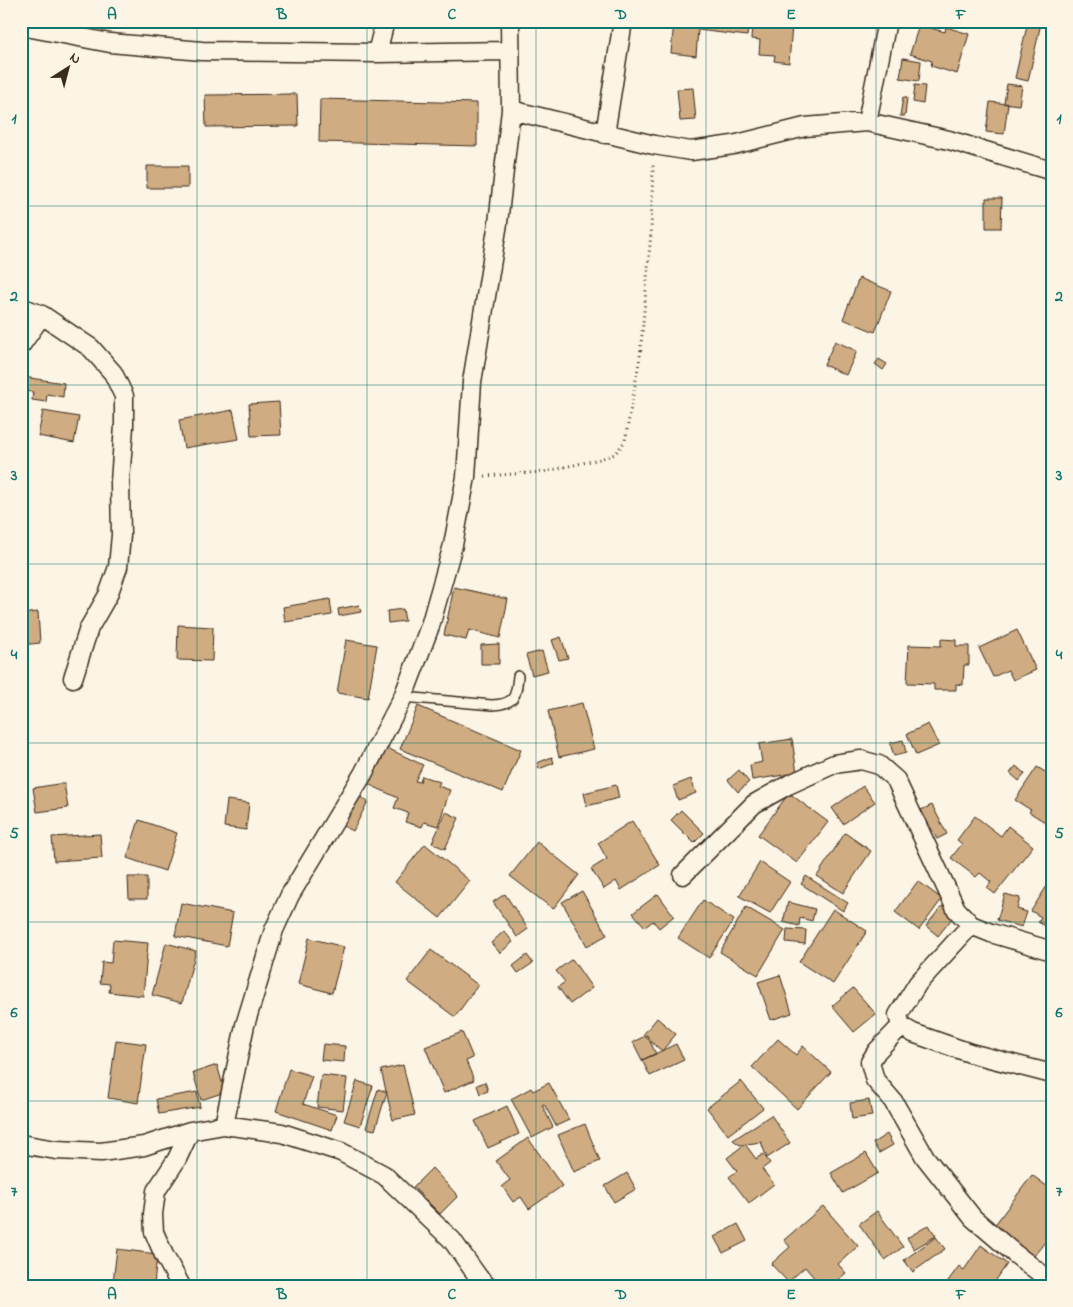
<svg xmlns="http://www.w3.org/2000/svg" width="1073" height="1307" viewBox="0 0 1073 1307" font-family="'Indie Flower',sans-serif">
<style>
.building{fill:#cfac81;stroke:#3b2a1e}
.lines{fill:none;stroke-linecap:round;stroke-linejoin:round}
.service-casing{stroke:#3b2a1e;stroke-width:12}
.minor-casing{stroke:#3b2a1e;stroke-width:21}
.path{stroke:#3b2a1e;stroke-width:3;stroke-dasharray:1 4;stroke-linecap:butt}
.service{stroke:#fcf5e5;stroke-width:9}
.minor{stroke:#fcf5e5;stroke-width:18}
.grid{fill:none;stroke:#0f766e;stroke-width:1;stroke-opacity:0.55}
.neatline{fill:none;stroke:#0f766e;stroke-width:2}
.grid-label{font-size:16px;text-anchor:middle;font-weight:bold;fill:#0f766e}
</style>
<rect width="100%" height="100%" fill="#fcf5e5"/>
<filter id="ink" filterUnits="userSpaceOnUse"><feTurbulence type="fractalNoise" baseFrequency=".02" numOctaves="2"/><feDisplacementMap in="SourceGraphic" scale="10" xChannelSelector="R" yChannelSelector="G"/><feConvolveMatrix kernelMatrix="1 2 1 2 8 2 1 2 1" color-interpolation-filters="sRGB"/></filter>
<g filter="url(#ink)">
<!-- building -->
<path class="building" d="M674,21H749L747,36L698,30L696,56L671,53Z
M1028,21L1041,23L1028,81L1015,78Z
M752,22L792,25L789,63L774,61L775,55L759,54L760,40L751,39Z
M919,25L945,32L946,27L969,34L957,74L931,66L932,61L910,54Z
M903,58L921,61L919,81L900,78Z
M1007,84L1022,86L1019,105L1004,103Z
M915,85L925,86L923,104L913,102Z
M693,88L696,120L680,121L677,89Z
M297,94L298,126L206,127L205,95Z
M903,97L907,98L905,116H900Z
M320,99L477,103V146L319,142Z
M990,102L1008,104L1004,134L986,132Z
M147,166H188V188H147Z
M986,198H1002L1001,228H986Z
M859,278L891,291L875,332L843,319Z
M835,341L857,351L846,375L824,365Z
M879,359L887,364L883,370L875,364Z
M23,377L64,383L63,397L47,394L46,402L32,400L33,392L21,391Z
M279,402L281,435L251,436L249,404Z
M233,410L239,439L184,448L179,420Z
M43,411L79,417L74,443L38,436Z
M454,587L508,599L500,638L469,630L466,640L444,635Z
M330,599L332,615L285,622L283,607Z
M359,605L361,612L339,616L338,609Z
M403,609L405,621L388,623L387,611Z
M38,612L40,643L21,645V614Z
M178,625L213,627L212,661L177,660Z
M1017,630L1036,670L1013,680L1008,670L993,677L979,648Z
M561,637L568,658L559,660L552,640Z
M941,639L956,640V646H969V665H964L963,685L956,684V690H934V684L907,683L909,645L941,646Z
M346,640L377,645L368,698L337,693Z
M499,644V664H481V645Z
M542,651L548,671L532,675L526,655Z
M582,703L594,749L559,757L548,711Z
M418,706L521,750L503,792L400,749Z
M928,724L939,745L916,755L907,734Z
M792,739L797,773L752,780L750,765L762,762L759,744Z
M903,740L906,753L894,756L890,743Z
M385,747L423,765L415,781L420,782L422,776L440,782L438,786L450,790L438,826L424,822L422,827L405,822L408,813L394,808L398,798L368,784Z
M552,757L554,763L539,769L537,763Z
M1016,766L1025,774L1019,781L1010,773Z
M1037,767L1052,776V810L1045,822L1029,812L1031,810L1015,800Z
M739,770L749,782L738,792L728,780Z
M691,779L696,793L678,800L673,786Z
M64,783L68,808L37,812L33,788Z
M616,785L619,798L587,806L584,793Z
M863,786L875,802L843,824L832,808Z
M789,793L828,822L797,863L758,835Z
M358,796L368,801L353,831L343,826Z
M227,800L249,803L246,830L224,827Z
M932,805L947,834L937,839L921,810Z
M681,810L704,833L694,843L671,820Z
M446,812L459,818L445,849L432,843Z
M975,816L1001,836L1008,826L1033,846L995,894L987,888L991,882L980,873L976,877L951,858L962,844L957,840Z
M139,820L177,833L165,871L127,858Z
M632,821L660,865L621,890L616,881L604,889L591,869L607,859L598,843Z
M845,833L871,851L843,893L817,876Z
M100,834L102,858L54,861L52,837Z
M537,842L579,875L553,909L510,876Z
M425,844L470,881L440,918L395,882Z
M760,862L790,882L770,913L739,896Z
M806,876L848,903L843,911L801,884Z
M128,877H147V899H129Z
M1052,878V930L1038,922L1041,917L1031,911Z
M918,881L942,899L919,930L895,912Z
M582,891L607,935L587,946L562,902Z
M505,894L528,929L517,937L493,902Z
M658,894L674,916L659,928L653,921L645,927L633,913Z
M1005,894L1020,898L1017,909L1027,912L1022,927L997,920Z
M703,900L734,920L709,958L678,938Z
M788,902L815,909L812,921L800,918L799,926L783,922Z
M181,903L233,913L227,946L175,936Z
M942,906L954,916L938,936L926,926Z
M746,907L785,930L758,975L720,952Z
M833,909L867,931L833,984L799,962Z
M787,929L806,930L805,944L786,942Z
M504,931L513,942L500,953L491,943Z
M309,938L344,947L332,993L298,984Z
M113,940L148,943L143,996L109,992L110,984L100,983L102,962L111,963Z
M166,943L196,951L182,1003L152,995Z
M431,950L478,985L455,1017L407,981Z
M527,955L533,963L518,973L513,966Z
M572,959L592,988L570,1004L558,987L565,982L556,971Z
M780,975L792,1013L771,1020L758,982Z
M853,988L876,1014L854,1032L832,1006Z
M657,1018L676,1034L662,1051L643,1035Z
M462,1032L473,1058L466,1061L474,1080L444,1093L425,1047Z
M647,1035L656,1054L642,1060L633,1042Z
M778,1039L796,1055L803,1046L831,1072L797,1109L752,1067Z
M116,1040L146,1044L138,1103L108,1098Z
M323,1044L345,1046L344,1062L321,1060Z
M676,1044L684,1060L650,1076L642,1060Z
M217,1065L225,1092L201,1100L193,1073Z
M403,1065L415,1115L393,1120L381,1070Z
M289,1069L312,1076L303,1104L337,1115L332,1130L276,1111Z
M321,1075L347,1078L343,1110L317,1107Z
M357,1081L373,1086L360,1126L344,1121Z
M741,1081L763,1108L728,1135L707,1108Z
M485,1082L488,1091L480,1094L477,1085Z
M549,1083L569,1120L556,1126L544,1104L542,1105L553,1127L532,1138L511,1099L531,1088L533,1091Z
M378,1089L387,1092L375,1130L366,1128Z
M197,1092L200,1107L159,1114L156,1099Z
M869,1100L872,1116L852,1119L850,1103Z
M507,1106L519,1134L488,1148L475,1121Z
M771,1115L790,1143L767,1158L761,1142L740,1145L733,1140Z
M585,1124L600,1161L574,1172L558,1135Z
M887,1134L893,1145L879,1153L873,1143Z
M528,1138L562,1186L529,1209L521,1197L513,1202L502,1186L510,1180L496,1161Z
M745,1144L756,1159L763,1154L770,1163L762,1169L774,1184L749,1203L729,1177L737,1171L727,1158Z
M866,1153L878,1173L843,1193L831,1173Z
M432,1168L458,1196L440,1214L413,1187Z
M627,1173L636,1189L614,1202L605,1186Z
M1032,1175L1052,1190V1233L1034,1256L994,1226Z
M823,1206L858,1246L838,1264L846,1273L831,1286H821L805,1267L788,1282L771,1264L790,1247L784,1240Z
M877,1211L903,1247L885,1260L859,1224Z
M738,1224L747,1241L723,1253L714,1237Z
M929,1225L936,1236L914,1249L907,1238Z
M936,1237L945,1249L913,1272L904,1260Z
M981,1245L1007,1264L992,1286H951L953,1284L948,1281L959,1266L964,1270Z
M117,1249L157,1254L154,1286L113,1282Z"/>
<g class="lines">
<!-- service casing -->
<g class="service-casing">
<path id="service" d="M403,697L492,705C515,704 516,697 518,676"/>
</g>
<!-- minor casing -->
<g class="minor-casing">
<path id="minor" d="M21,26L110,43L202,51L377,53L510,51
M377,53L385,21
M511,110L654,145L691,151L733,145L805,127L867,122L949,140L1052,171
M867,122L887,21
M605,134L623,21
M21,307L42,315L91,348L113,373L124,396V426L120,482L121,535L118,567L108,595L89,628L73,678
M21,345L42,315
M683,875L754,804L788,785L834,764L861,760L879,765L896,780L956,909L971,925L991,933L1052,951
M971,925L918,983L898,1015L901,1026L913,1033L970,1053L1052,1074
M901,1026L877,1051L870,1062L875,1080L893,1101L925,1157L973,1218L1015,1254L1052,1282
M224,1125L245,1025L274,930L290,895L363,774L403,697L430,626L453,545L466,477L472,382L498,223L511,110L510,21
M21,1144L56,1150L101,1152L144,1146L190,1131L224,1125L282,1133L341,1152L384,1175L452,1240L479,1278L487,1286
M181,1286L164,1255L154,1232L153,1214L156,1191L177,1159L190,1131"/>
</g>
<!-- path -->
<path class="path" d="M485,476L543,472L600,459L615,454L625,441L640,357L651,233L653,164"/>
<!-- service -->
<use href="#service" class="service"/>
<!-- minor -->
<use href="#minor" class="minor"/>
</g>
</g>
<!-- grid -->
<path class="grid" d="M197,21V1286M367,21V1286M536,21V1286M706,21V1286M876,21V1286M21,206H1052M21,385H1052M21,564H1052M21,743H1052M21,922H1052M21,1101H1052"/>
<!-- margin -->
<rect width="1073" height="1307" fill="none" stroke="#fcf5e5" stroke-width="55"/>
<!-- north arrow -->
<g transform="translate(68 68) rotate(36)" stroke="#fcf5e5" stroke-width="4" paint-order="stroke">
<path d="M0-4L9 19L0 12L-9 19Z" fill="#3b2a1e"/>
<text y="-8" font-size="14" font-weight="bold" text-anchor="middle" fill="#3b2a1e">N</text>
</g>
<rect x="28" y="28" width="1018" height="1252" class="neatline"/>
<g class="grid-label">
<text x="112" y="19">A</text>
<text x="282" y="19">B</text>
<text x="452" y="19">C</text>
<text x="621" y="19">D</text>
<text x="791" y="19">E</text>
<text x="961" y="19">F</text>
<text x="14" y="123">1</text>
<text x="1059" y="123">1</text>
<text x="14" y="301">2</text>
<text x="1059" y="301">2</text>
<text x="14" y="480">3</text>
<text x="1059" y="480">3</text>
<text x="14" y="659">4</text>
<text x="1059" y="659">4</text>
<text x="14" y="838">5</text>
<text x="1059" y="838">5</text>
<text x="14" y="1017">6</text>
<text x="1059" y="1017">6</text>
<text x="14" y="1196">7</text>
<text x="1059" y="1196">7</text>
<text x="112" y="1299">A</text>
<text x="282" y="1299">B</text>
<text x="452" y="1299">C</text>
<text x="621" y="1299">D</text>
<text x="791" y="1299">E</text>
<text x="961" y="1299">F</text>
</g>
</svg>
